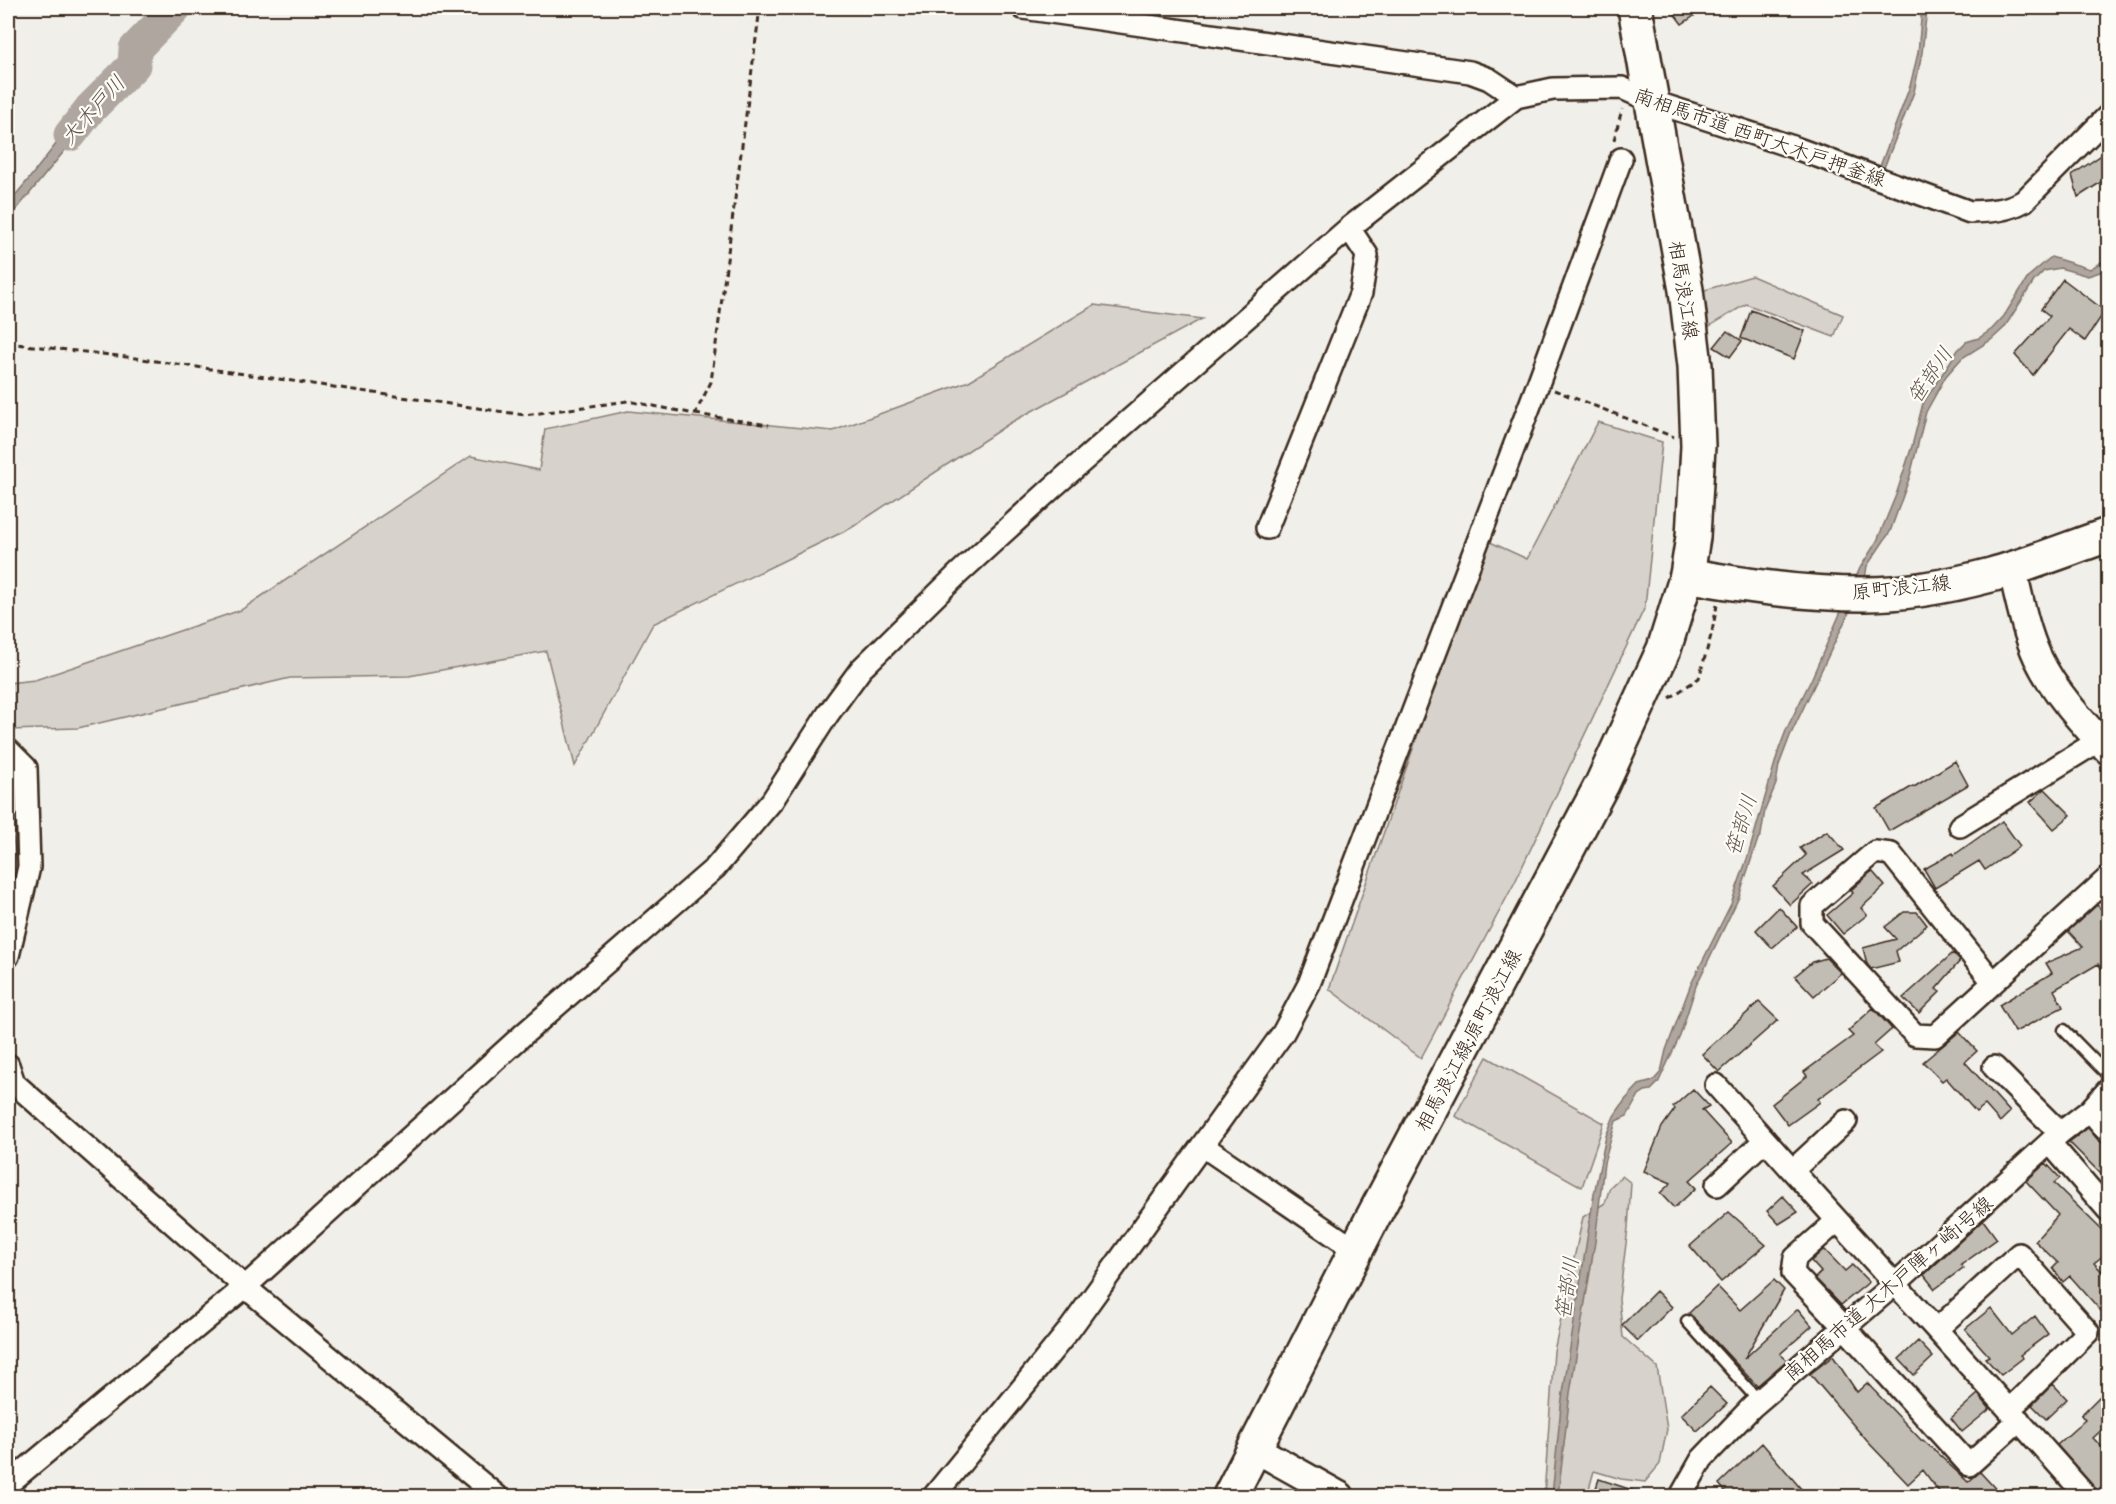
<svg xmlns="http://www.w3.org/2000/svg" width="2116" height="1504" viewBox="0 0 2116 1504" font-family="Dekko,'Klee One',sans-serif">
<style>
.green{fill:#d7d2cc;stroke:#897e75;stroke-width:1.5}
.water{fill:#aea69f;stroke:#80746b;stroke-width:1.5}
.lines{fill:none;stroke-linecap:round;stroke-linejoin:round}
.river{stroke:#aea69f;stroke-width:33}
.building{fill:#c1bcb4;stroke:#3b2a1e;stroke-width:1.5}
.service-casing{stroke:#3b2a1e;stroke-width:15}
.minor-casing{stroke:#3b2a1e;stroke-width:26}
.tertiary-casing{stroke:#3b2a1e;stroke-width:32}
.primary-casing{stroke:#3b2a1e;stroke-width:38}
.path{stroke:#3b2a1e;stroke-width:3;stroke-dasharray:6 4.5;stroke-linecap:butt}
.service{stroke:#fdfcf7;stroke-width:10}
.minor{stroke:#fdfcf7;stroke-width:21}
.tertiary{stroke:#fdfcf7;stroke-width:27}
.primary{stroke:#fdfcf7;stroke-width:33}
.labels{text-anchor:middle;stroke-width:4.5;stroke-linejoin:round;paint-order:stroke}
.street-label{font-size:20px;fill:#3b2a1e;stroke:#fdfcf7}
.water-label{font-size:21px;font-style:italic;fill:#63554b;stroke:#fdfcf7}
</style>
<rect width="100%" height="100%" fill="#f1efea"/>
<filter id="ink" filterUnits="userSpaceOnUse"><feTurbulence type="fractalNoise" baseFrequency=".0167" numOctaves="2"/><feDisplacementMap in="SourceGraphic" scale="12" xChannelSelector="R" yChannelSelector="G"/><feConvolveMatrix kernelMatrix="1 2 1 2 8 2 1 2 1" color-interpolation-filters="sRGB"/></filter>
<g filter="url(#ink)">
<!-- green -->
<path class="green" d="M1752,276L1843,315L1834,337L1746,304L1708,327L1698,292Z
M1094,305L1202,319L1010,423L851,528L653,624L575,766L546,651L409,676L290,678L78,728L8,730V683L35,680L241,610L471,456L539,470L545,429L628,411L833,431L969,381Z
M1598,422L1662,442L1645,607L1515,882L1421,1058L1329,989L1486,540L1527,559Z
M8,829L12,830L20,883L8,913Z
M1487,1057L1604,1123L1582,1187L1455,1116Z
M1622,1176L1631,1183L1628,1228L1619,1299L1623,1337L1657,1367L1667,1429L1660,1464L1645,1482L1621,1479L1594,1471L1587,1496H1544L1554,1351L1583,1217L1605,1203L1610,1187Z"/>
<!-- water -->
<path class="water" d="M169,8H184L179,14L154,32L137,49L136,69L99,98L96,117L75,138L8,220V204L28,180L63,135L73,131L80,111L131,59L129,50L152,30Z
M1922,8H1927L1922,53L1914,92L1883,170L1879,169L1910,86L1918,53Z
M2051,257L2090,269L2108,258V266L2100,272L2088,276L2060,268L2044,271L2034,281L2004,328L1991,340L1962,358L1946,376L1926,412L1910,476L1890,532L1867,566L1865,579L1790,736L1779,765L1776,784L1765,810L1761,835L1758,839L1739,897L1696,986L1680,1036L1658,1083L1651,1090L1645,1091L1639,1095L1627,1116L1616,1121L1604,1163L1595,1242L1570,1393L1558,1496H1552L1561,1406L1594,1194L1606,1136L1614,1116L1625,1100L1639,1085L1653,1081L1661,1072L1666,1050L1691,984L1731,904L1748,856L1779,749L1787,728L1811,680L1860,568L1877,541L1896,495L1912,446L1923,403L1958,350L1966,342L1979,338L1992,329L2004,316L2029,276Z"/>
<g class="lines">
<!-- river -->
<path class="river" d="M70,135L90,109L134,65L135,49L175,8"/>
</g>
<!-- building -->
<path class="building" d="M1670,8H1706L1682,24Z
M2109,150V177L2078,197L2072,175Z
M2063,279L2105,311L2085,341L2069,329L2033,375L2015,355L2050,316L2041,309Z
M1751,310L1805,331L1794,359L1741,338Z
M1727,331L1742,341L1730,357L1714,347Z
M1955,761L1968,785L1889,831L1876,808L1913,786L1914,787Z
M2045,789L2071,815L2054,829L2030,802Z
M2002,821L2020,846L1985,870L1979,861L1935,888L1924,869L1953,853L1954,855Z
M1827,831L1844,850L1803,875L1813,884L1790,905L1773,886L1806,855L1800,848Z
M1872,871L1885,886L1861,908L1867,915L1843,934L1827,915L1853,893L1851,890Z
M2097,905L2109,917V977L2098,964L2054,990L2063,1007L2015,1032L1999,1005L2052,973L2046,963L2083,947L2068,931Z
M1779,907L1797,927L1772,948L1756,930Z
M1904,912H1917L1927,925L1896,951L1899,962L1871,969L1867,964L1863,948L1896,939L1885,927Z
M1953,953L1960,961L1936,989L1940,992L1919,1013L1903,998Z
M1826,958L1841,973L1814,996L1795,976L1812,962Z
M1759,1002L1778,1020L1719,1072L1702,1054Z
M1873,1008L1892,1029L1874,1045L1881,1052L1818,1099L1820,1102L1788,1125L1772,1104L1807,1076L1804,1072L1853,1036L1848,1031Z
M1959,1032L1977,1051L1965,1062L2010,1112L2000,1122L1985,1105L1976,1112L1946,1078L1942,1081L1923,1062Z
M1693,1089L1709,1106L1702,1110L1732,1143L1689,1181L1696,1188L1674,1208L1660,1193L1671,1183L1644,1171L1662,1127L1675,1109L1673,1107Z
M2088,1128L2098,1140L2109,1147V1182L2069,1142Z
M2046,1163L2060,1178L2054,1183L2109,1237V1251L2094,1263L2109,1279V1320L2070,1276L2063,1282L2053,1268L2058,1263L2035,1241L2058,1215L2026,1181Z
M1783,1196L1798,1212L1779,1224L1767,1211Z
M1729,1212L1766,1245L1721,1282L1690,1246Z
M1983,1220L1997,1239L1961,1265L1963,1268L1935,1289L1924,1275Z
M1824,1249L1845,1271L1852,1265L1869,1282L1841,1305L1815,1278L1821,1272L1811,1261Z
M1774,1280L1784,1290L1744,1359L1798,1309L1812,1326L1780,1354L1787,1360L1757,1386L1689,1313L1717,1286L1740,1310Z
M1656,1291L1672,1307L1638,1341L1622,1325Z
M1991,1308L2012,1335L2035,1316L2048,1334L2020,1355L2023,1358L2001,1375L1985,1358L1989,1356L1965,1329Z
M1918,1341L1933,1357L1914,1375L1899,1359Z
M1833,1356L1857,1392L1867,1383L1922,1441L1923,1440L1968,1482L1980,1472L2003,1497H1943L1923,1470L1908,1484L1867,1441L1810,1374Z
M2053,1384L2067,1399L2046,1419L2032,1405Z
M1710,1387L1727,1404L1697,1431L1681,1415Z
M1978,1394L1990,1409L1962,1432L1951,1418Z
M2101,1395L2109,1403V1423L2093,1438L2109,1454V1484L2098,1492L2057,1445L2085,1420L2081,1415Z
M1762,1443L1808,1497H1730L1719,1484Z
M1599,1479L1644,1494V1497H1593Z"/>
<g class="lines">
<!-- service casing -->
<g class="service-casing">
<path id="service" d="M2064,1030L2108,1075
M1687,1321L1759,1401"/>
</g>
<!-- minor casing -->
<g class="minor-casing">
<path id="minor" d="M1023,8L1470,72L1489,79L1516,97L1553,89L1622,88L1651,101L1790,146L1970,212C1990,211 2006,211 2024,201L2108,116
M1267,528L1361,293L1367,255L1349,228
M8,750L26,768L29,867L8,956
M1960,826L2100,740
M1993,982L1891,854L1875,852L1812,906V923L1915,1035L1935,1036L2108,878
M8,1065L14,1083L245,1287L497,1496
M1994,1067L2060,1133
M1716,1085C1838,1223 1964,1358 2086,1496
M2090,1110L2108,1132
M2050,1143L2108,1210
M1203,1146L1357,1251
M1793,1170L1846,1121
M1717,1185L1765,1140
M1837,1221L1795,1258L1793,1273L1845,1328L1969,1465L2019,1420
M1937,1329L2019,1254L2088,1332L2009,1410
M8,1484L245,1287L525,1033L715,868L772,801L828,714L861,669L959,573L1052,488L1349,228L1516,97
M934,1496L1070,1329L1283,1033L1309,984L1538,384L1621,159
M1681,1496L1702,1459L1752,1407L1895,1284L2060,1133L2090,1110L2108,1090"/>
</g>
<!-- tertiary casing -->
<g class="tertiary-casing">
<path id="tertiary" d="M2012,568C2019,598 2025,630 2038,658C2054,692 2083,723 2108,750
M1256,1449L1340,1496"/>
</g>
<!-- primary casing -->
<g class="primary-casing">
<path id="primary" d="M1687,575C1745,586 1806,594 1865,594C1905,594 1953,585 1991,575C2031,564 2070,548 2108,535
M1230,1496L1372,1219L1602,784L1664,649L1687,575L1693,537L1698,446L1695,366L1686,290L1635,8"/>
</g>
<!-- path -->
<path class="path" d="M1614,140L1622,109
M8,343L135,358L525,415L628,401L695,414L711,382L760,8
M1554,390L1674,437
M695,414L769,425
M1670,698L1699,678L1712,632L1717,605
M1360,1492L1369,1496"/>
<!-- service -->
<use href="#service" class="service"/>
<!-- minor -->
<use href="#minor" class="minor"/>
<!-- tertiary -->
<use href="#tertiary" class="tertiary"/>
<!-- primary -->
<use href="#primary" class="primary"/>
</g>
</g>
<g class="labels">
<!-- street labels -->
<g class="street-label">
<text transform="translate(1760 137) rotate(19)" y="7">南相馬市道 西町大木戸押釜線</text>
<text transform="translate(1684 290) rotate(81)" y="7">相馬浪江線</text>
<text transform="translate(1901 587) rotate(-6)" y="7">原町浪江線</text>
<text transform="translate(1468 1040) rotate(-62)" y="7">相馬浪江線;原町浪江線</text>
<text transform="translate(1888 1288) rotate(-41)" y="7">南相馬市道 大木戸陣ヶ崎1号線</text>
</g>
<!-- water labels -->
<g class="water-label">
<text transform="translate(93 110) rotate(-48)" y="7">大木戸川</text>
<text transform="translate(1930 375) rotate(-56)" y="7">笹部川</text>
<text transform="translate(1741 825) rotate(-73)" y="7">笹部川</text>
<text transform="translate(1567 1288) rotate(-82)" y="7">笹部川</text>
</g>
</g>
<!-- margin -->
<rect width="2116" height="1504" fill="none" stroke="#fdfcf7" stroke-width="30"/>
<rect x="15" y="15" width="2086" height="1474" fill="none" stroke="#3b2a1e" stroke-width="2" filter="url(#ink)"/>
</svg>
